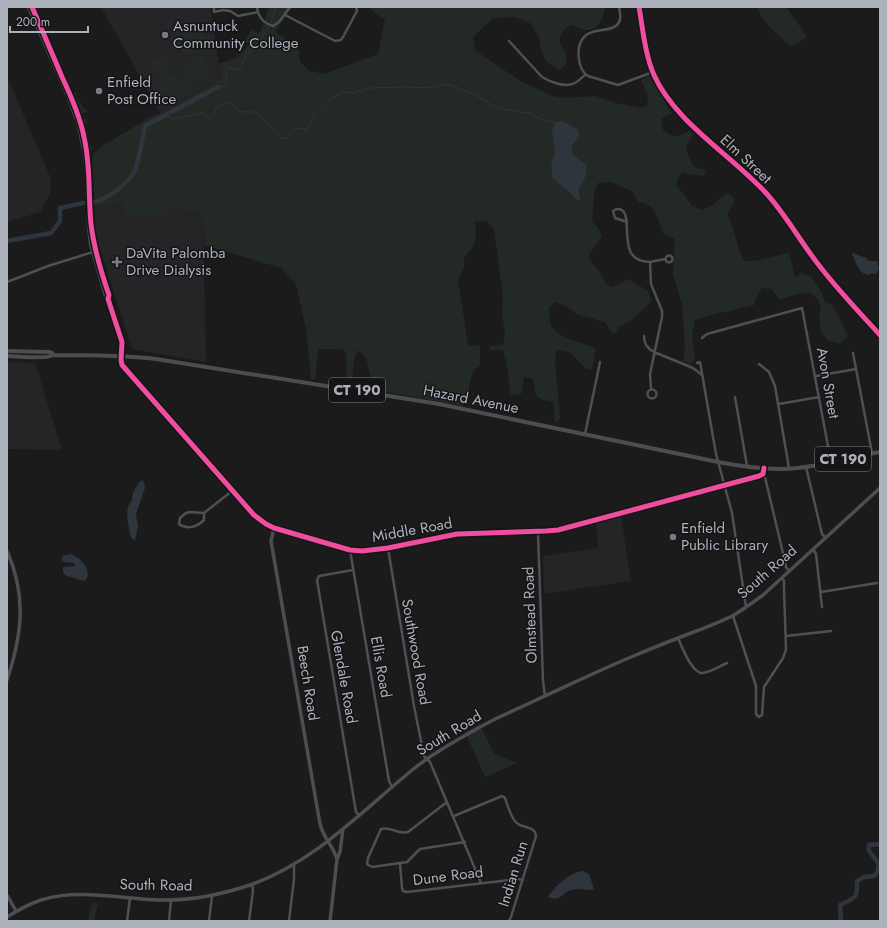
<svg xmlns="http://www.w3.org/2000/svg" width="887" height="928" viewBox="0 0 887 928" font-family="Jost,sans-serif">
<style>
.built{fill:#252527}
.green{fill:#232a25}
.water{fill:#2e353d}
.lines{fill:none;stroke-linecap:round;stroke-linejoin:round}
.stream{stroke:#2e353d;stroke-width:1}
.river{stroke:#2e353d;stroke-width:4.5}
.street{stroke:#4f5054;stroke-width:2.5}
.secondary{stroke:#4e4e52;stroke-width:3.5}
.primary{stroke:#4c4d50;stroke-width:4}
.cycleway-casing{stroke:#151517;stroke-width:8}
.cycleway{stroke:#ef4d9e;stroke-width:5}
.poi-dot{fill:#7a7c83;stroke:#151517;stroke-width:1.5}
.labels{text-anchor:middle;stroke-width:3;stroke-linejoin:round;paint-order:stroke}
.shield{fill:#151517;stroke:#7f828a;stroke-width:1}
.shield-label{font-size:14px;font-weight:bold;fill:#adb1bb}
.poi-label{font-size:15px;fill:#adb1bb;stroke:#151517;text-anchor:start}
.street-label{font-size:15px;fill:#adb1bb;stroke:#151517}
</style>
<rect width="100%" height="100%" fill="#1b1b1b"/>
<!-- built -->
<path class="built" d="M101,7H210L221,78L161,114Z
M7,76L51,179L50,195L40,212L7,222Z
M123,203L126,218L167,210L203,212L206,362L132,349L95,233V208Z
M7,362L35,363L62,450L7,449Z
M621,516L631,581L544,594L543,556L598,548L596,523Z"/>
<!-- green -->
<path class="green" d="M269,7H293L275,31L299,51L300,62L310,71L324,74L378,54L385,19L374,13L370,7H605C603,17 600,30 587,30C583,30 576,27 572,25L563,30L559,40L566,54V65L559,70L546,61L541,49L539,37L530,23L515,17L493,18L473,37L476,51L522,82L553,96L565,98L595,96L612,102L640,108L647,106L648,96L641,80L649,76L672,113L661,119L663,130L674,137L684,134L690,130L694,134C682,148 687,152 694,167L704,169L706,173L703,176L683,173L679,176L676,186L684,194L691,205L701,210L713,205L726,193L732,196L735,200L727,214C735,228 736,246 744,261H755L788,253C793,261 792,269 795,277L802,273L811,277L819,287L825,301L834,307L848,336L840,344L827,340L821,331L819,317L821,309L818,299L810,292L798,294L779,300L772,289L762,288L756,298L754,305L712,315L695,320L692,335L695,359L691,364L683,361L685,348L682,304L673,274L675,239L663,233C657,218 657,204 638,202L633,192L612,182L598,183L594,195L592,221L600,231L602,236L589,255L592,263L600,272L606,284L613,287L628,279L648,291L651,302L632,320L618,327L616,333H611L606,323L595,319L578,315L566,306L555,302L549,308C550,313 549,322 552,327C561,341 583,341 596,349L592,369H587C575,360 574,349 556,351L555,360L560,418L557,422H555L554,402L543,400L536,395L533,378L524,377L522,393L517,395H511C508,380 508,365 503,350H490L489,346L503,345L505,335L502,313L503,297L494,229L486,221H475C477,236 477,246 464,257V268L458,280L468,345L480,346V365L473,371L464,406L374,390L366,357L357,350L354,360L352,380H347L346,352L341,349H318L315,380L311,379L306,329L296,284L281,268L204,245L203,212L167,210L164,218H126L123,203L95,208L92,156L101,147L155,114H161L221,78L219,63C236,60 238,58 249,44L244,41L252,29L258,33L257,35L261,30Z
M757,7H786L806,35V37L800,42L790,46C778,34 762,23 757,7Z
M184,27C198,27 209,36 210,51L186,54L183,51Z
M163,56L165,58L171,72L157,74L153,71L149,62Z
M199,56L204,58L212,80C199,86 186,81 179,69Z
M164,75C177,74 187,79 192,91L168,104H166L152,80Z
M75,92L77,94L76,96L84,109H86L87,110L86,112L81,115L80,114L72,95Z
M84,118L87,120V123L85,124L91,147L94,148L90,152L82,121Z
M480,724L494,754L517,763L485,777L465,732Z
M92,903L98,904L94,920L99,921H88Z"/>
<!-- water -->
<path class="water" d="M563,121L577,129L580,136L572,145V154L587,166C586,170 586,176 584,180C581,186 576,188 580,196V200L576,199C570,191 561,185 553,179L551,165L555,153L552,129L556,122Z
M853,253L866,258L869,261H877L879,268L876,274L871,273L869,275C857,273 857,263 852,254Z
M142,480L144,482L145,488L136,514L138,526L135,541L131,537L130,534C129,524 123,509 132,501C132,493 136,485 142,480Z
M70,554C81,557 92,570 86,580L84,581L67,576L63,573V567L75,566L74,563L65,562L62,561V556Z
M583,871L589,874L594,889C587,892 579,887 571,890C561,893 562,902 548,897C555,886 570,872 583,871Z"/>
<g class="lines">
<!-- stream -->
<path class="stream" d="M271,23L276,7
M218,87L226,86V71L228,67L236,70L242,66L244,59L266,32L268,27
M165,115L173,119L204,113L208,118L215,114L216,108L228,102L241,112H257L280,137L287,139L297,128L307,130L314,114L328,101L342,92L353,93L370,88L402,87L428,88L448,84L472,93L497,108L528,113L545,121L556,122L557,123"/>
<!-- river -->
<path class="river" d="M94,202C107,200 130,182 135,170C140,156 142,140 145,126L218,87
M7,241L51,233L60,221V208L83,203
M841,921L840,905C855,898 858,898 857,881L864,877L874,876L878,871L879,864L869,851V845L880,844"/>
<!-- street -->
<path class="street" d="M28,7L68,98L78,125L84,154L86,172L88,225L90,244L105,296L108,299
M32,7C42,30 52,53 62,77C71,96 80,116 84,137C91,167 88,194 91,224C94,249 101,272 109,295L108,299L121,340L122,356
M214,7V12L223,10L230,11L238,16L258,12
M257,7C258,17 263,23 273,26L279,22L290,7
M619,7C620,13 622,20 617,25C610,32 594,28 585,36C575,45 577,69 588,76L618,85L653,72
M285,15L335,41L341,40L343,37L357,11L356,7
M509,41L542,77C550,82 566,88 575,83C579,81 582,77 585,75
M627,222L615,218L613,211C620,206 625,211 626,218C629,237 622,261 650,262L651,284L662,311V317L650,374L651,389
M665.5 259a3.5 3.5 0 1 1 7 0a3.5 3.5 0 1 1-7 0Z
M650,262L665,259
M7,282L48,266L93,252
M644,336C644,344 647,348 654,352L693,368L702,375
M702,338L707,334L802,308L831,462
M853,353L872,453
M697,363L700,362L716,454L732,513L746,607
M759,364L769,372L775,386L789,468
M816,376L856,369
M647.5 394a4.5 4.5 0 1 1 9 0a4.5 4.5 0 1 1-9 0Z
M735,397L747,466
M779,404L819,397
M585,434L600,362
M806,467L822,534L825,537
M764,473L782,549L786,567L789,571
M190,512L204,513V520C197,527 187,530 179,524L180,518L186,513Z
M204,513L232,491
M538,532L543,681L545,696
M388,548L414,706L424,756L430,762L481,883
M813,549L816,554L822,607
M350,550L389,781L392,787
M353,570L319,576L317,580L356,812L359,815
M821,592L877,583
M733,616L756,686V714L759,717L762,715L764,687L783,658L786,650L784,588V581L782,578
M786,636L831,631
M678,638C682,647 692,674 703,673C711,672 720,666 727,663
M447,802L408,832C398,835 391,826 381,829L368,858L367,864L372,867L407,862L420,849L465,842
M454,816L502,796L505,798C507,804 512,821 518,824C524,828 535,826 536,836L511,917L509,921
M400,863L402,888L403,891L407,892L518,879L523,880
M127,921L130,898
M169,921L171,900
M209,921L212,896
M249,921L253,891L252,884
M289,921L294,879V864"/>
<!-- secondary -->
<path class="secondary" d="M639,7C643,30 645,54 654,75C675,122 731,155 766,193C786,215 800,241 818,264C837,289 859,312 880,335
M122,356L121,360L123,366L254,515L266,524L274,528L350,550C387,552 420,538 456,534C490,530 524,535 558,530L759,476L763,474L764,468
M122,356L125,367
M274,528L271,541L320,824C323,837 333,846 337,859L330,921
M7,551C27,596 22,635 7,680
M337,859L340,852L343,829
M7,895L16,911
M7,917C18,910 29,904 41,900C79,888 120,899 159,900C190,901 220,895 250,885C313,863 360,813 411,771C430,755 453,742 475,730C494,718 516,710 536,700C569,685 602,669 636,655C657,646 678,638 699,630C711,625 723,621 734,615C744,609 753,602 762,596L880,488"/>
<!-- primary -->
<path class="primary" d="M7,351L49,352L52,353L54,355
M7,356C19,356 43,360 54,355C88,355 122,355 156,359L439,404L718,462C744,467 772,471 798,468C826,465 853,457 880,452"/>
<!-- cycleway casing -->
<g class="cycleway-casing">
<path id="cycleway" d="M32,7C42,30 52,53 62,77C71,96 80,116 84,137C91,167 88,194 91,224C94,249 101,272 109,295L108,299L122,342L121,360L122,365L254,515L266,524L274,528L350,550L362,551L388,548L457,534L546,531L558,530L759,476L763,474L764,468
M639,7C643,30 645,54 654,75C675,122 731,155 766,193C786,215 800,241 818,264C837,289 859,312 880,335"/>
</g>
<!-- cycleway -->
<use href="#cycleway" class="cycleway"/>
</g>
<!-- markers -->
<g class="poi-dot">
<circle cx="165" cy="35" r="4"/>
<circle cx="99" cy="91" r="4"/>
<path d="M115 256h4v4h4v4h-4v4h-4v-4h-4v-4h4z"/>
<circle cx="673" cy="537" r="4"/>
</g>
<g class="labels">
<!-- shield labels -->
<g class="shield">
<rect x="329" y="378" width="56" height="24" rx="3"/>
<rect x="815" y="447" width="56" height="24" rx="3"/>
</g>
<g class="shield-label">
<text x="357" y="395">CT 190</text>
<text x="843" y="464">CT 190</text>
</g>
<!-- poi labels -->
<g class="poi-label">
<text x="173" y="31">Asnuntuck<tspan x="173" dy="17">Community College</tspan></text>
<text x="107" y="87">Enfield<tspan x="107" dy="17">Post Office</tspan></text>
<text x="126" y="258">DaVita Palomba<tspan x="126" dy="17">Drive Dialysis</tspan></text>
<text x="681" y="533">Enfield<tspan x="681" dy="17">Public Library</tspan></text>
</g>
<!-- street labels -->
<g class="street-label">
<text transform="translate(746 159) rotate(43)" y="5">Elm Street</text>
<text transform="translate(828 383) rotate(80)" y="5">Avon Street</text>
<text transform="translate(471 399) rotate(11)" y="5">Hazard Avenue</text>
<text transform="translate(412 530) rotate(-10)" y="5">Middle Road</text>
<text transform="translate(767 572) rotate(-41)" y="5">South Road</text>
<text transform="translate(530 615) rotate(-92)" y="5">Olmstead Road</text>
<text transform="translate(416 652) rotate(80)" y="5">Southwood Road</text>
<text transform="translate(381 667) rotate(80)" y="5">Ellis Road</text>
<text transform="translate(344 677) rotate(80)" y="5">Glendale Road</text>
<text transform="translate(308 683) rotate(81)" y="5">Beech Road</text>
<text transform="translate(449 733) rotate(-31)" y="5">South Road</text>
<text transform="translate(513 874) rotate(-73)" y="5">Indian Run</text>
<text transform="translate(448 876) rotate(-7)" y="5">Dune Road</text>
<text transform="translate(156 885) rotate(1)" y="5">South Road</text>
</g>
</g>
<!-- border -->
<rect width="887" height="928" fill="none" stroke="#adb1bb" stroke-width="16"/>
<!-- scale -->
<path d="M10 26v6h78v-6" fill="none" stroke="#adb1bb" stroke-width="2"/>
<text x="16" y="26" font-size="12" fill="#adb1bb" stroke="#151517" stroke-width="3" paint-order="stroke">200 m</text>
</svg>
